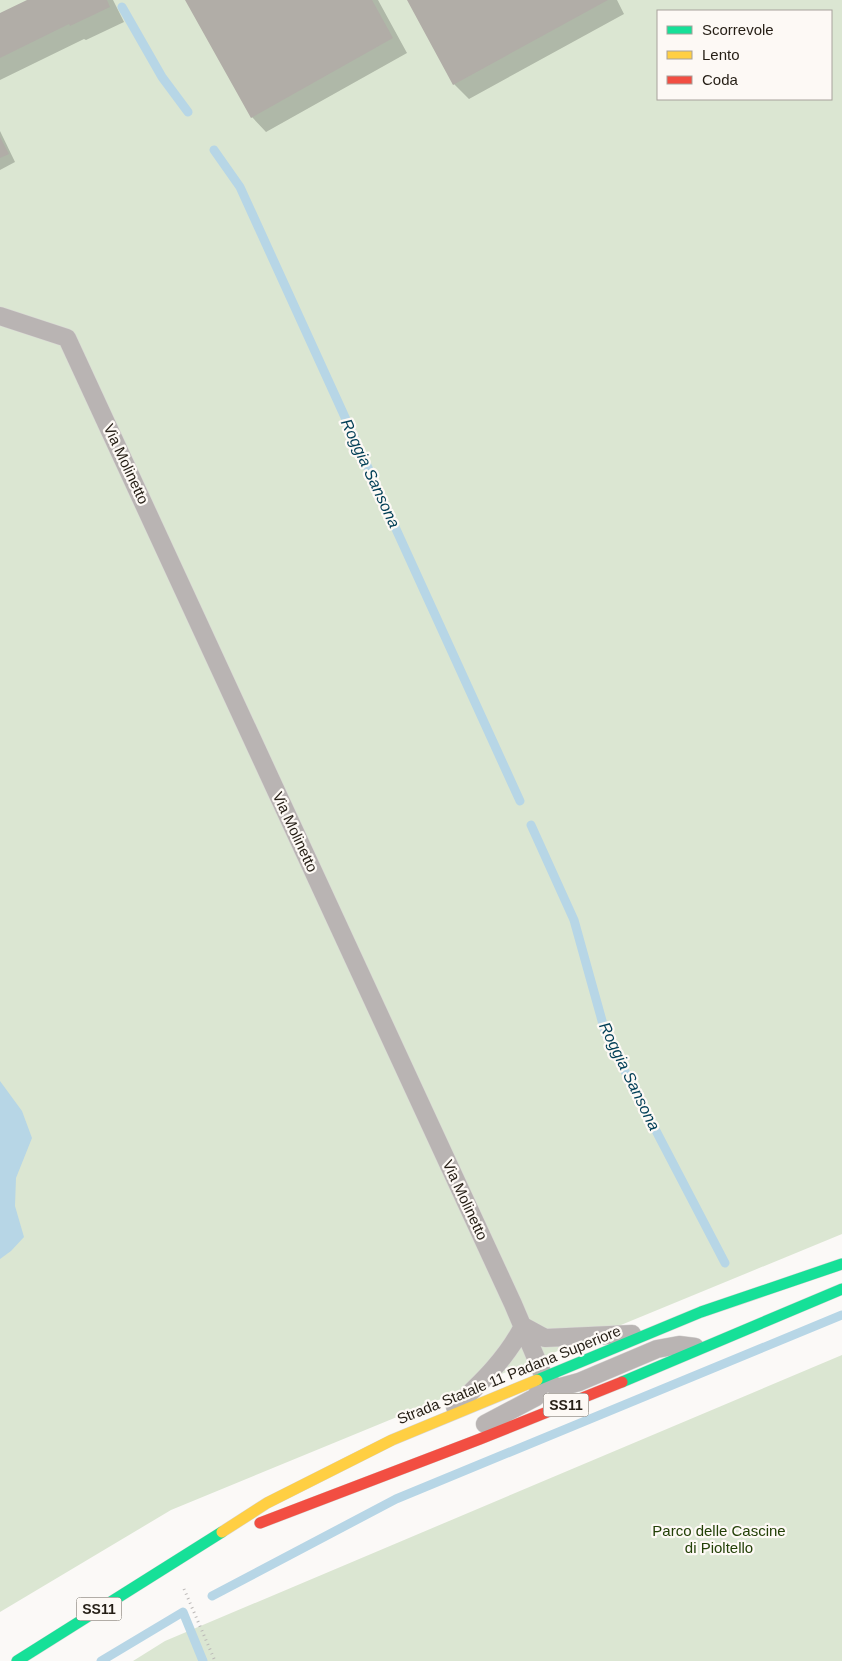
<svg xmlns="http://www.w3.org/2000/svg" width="842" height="1661" viewBox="0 0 842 1661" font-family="Helvetica,sans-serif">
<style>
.green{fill:#dbe6d2;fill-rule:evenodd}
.water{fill:#b7d6e6}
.shadow{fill:#0003}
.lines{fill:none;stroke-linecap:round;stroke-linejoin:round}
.stream{stroke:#b7d6e6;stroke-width:9}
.building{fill:#b1ada7}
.lane-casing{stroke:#d8d6d4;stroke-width:19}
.fast-casing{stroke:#d8d6d4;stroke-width:12}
.slow-casing{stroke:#d8d6d4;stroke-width:12}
.jam-casing{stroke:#d8d6d4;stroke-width:12}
.path{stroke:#bbb8b7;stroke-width:3;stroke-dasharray:1 4;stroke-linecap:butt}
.lane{stroke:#b9b4b3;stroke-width:18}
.fast{stroke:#16e098;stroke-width:11}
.slow{stroke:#ffcf43;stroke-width:11}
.jam{stroke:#f24e42;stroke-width:11}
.labels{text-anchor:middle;stroke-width:4.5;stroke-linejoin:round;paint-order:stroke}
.shield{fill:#fdf9f5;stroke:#666058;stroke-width:1}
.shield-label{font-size:14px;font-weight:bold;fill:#251e15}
.street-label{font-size:15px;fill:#251e15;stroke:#fdf9f5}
.park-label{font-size:15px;fill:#234007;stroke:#fdf9f5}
.water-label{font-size:16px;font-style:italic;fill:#003e56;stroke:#fdf9f5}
</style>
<rect width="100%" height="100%" fill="#fbf9f7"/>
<!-- green -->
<path class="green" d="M0,0H842V1234L171,1510L0,1612ZM658,11H831V99H658Z
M842,1355V1661H133L165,1641Z"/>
<!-- water -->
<path class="water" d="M0,1081L22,1111L32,1138L16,1178L15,1206L24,1237L11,1251L0,1259Z"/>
<!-- shadow -->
<path class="shadow" d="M30,0H113L124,22L86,40L84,39L0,80V15Z
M186,0H378L407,53L266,132L252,117Z
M408,0H617L624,14L469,99L454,84Z
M0,131L15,162L0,170Z"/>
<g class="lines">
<!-- stream -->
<path class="stream" d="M122,7L162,77L188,112
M214,150L240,187L520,801
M531,825L574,920L606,1035L725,1263
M212,1596L396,1499L842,1315
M101,1661L183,1612L203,1661"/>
</g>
<!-- building -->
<path class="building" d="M27,0H107L110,7L70,26L69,24L0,58V13Z
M185,0H372L393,38L251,118Z
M407,0H608L453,85Z
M0,137L9,154L0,158Z"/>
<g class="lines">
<!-- lane casing -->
<g class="lane-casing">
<path id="lane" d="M0,316L67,338L513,1304L544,1377L557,1388L579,1382L657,1349L679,1345L695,1347
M523,1326L545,1338L632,1334
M455,1407C481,1383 507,1358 523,1326
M485,1424L536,1397L544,1377"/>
</g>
<!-- fast casing -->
<g class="fast-casing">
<path id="fast" d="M537,1380L701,1312L842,1264
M622,1382L842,1289
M17,1661L222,1532"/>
</g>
<!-- slow casing -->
<g class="slow-casing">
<path id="slow" d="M222,1532L267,1503L392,1440L537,1380"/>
</g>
<!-- jam casing -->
<g class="jam-casing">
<path id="jam" d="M260,1523L480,1439L622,1382"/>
</g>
<!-- path -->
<path class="path" d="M184,1589L215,1661"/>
<!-- lane -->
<use href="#lane" class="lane"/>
<!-- fast -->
<use href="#fast" class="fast"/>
<!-- slow -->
<use href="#slow" class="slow"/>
<!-- jam -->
<use href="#jam" class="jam"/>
</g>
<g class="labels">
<!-- shield labels -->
<g class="shield">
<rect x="543.5" y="1393.5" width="45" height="23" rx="4"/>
<rect x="76.5" y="1597.5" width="45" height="23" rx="4"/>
</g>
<g class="shield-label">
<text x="566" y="1410">SS11</text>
<text x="99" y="1614">SS11</text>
</g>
<!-- street labels -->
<g class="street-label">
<text transform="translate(126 464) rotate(65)" y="5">Via Molinetto</text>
<text transform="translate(295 832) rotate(65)" y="5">Via Molinetto</text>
<text transform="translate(465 1200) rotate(65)" y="5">Via Molinetto</text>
<text transform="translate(509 1375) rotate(-22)" y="5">Strada Statale 11 Padana Superiore</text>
</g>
<!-- park labels -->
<g class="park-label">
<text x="719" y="1536">Parco delle Cascine<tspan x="719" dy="17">di Pioltello</tspan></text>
</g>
<!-- water labels -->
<g class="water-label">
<text transform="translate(371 473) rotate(65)" y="6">Roggia Sansona</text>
<text transform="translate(630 1076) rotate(64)" y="6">Roggia Sansona</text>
</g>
</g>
<!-- legend -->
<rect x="657" y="10" width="175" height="90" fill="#fdf9f5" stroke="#a7a19b"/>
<rect x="667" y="26" width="25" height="8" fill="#16e098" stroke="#a7a19b"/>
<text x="702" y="35" font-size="15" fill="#251e15">Scorrevole</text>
<rect x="667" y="51" width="25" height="8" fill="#ffcf43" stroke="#a7a19b"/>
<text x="702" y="60" font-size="15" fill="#251e15">Lento</text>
<rect x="667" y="76" width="25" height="8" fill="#f24e42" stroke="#a7a19b"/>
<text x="702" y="85" font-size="15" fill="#251e15">Coda</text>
</svg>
